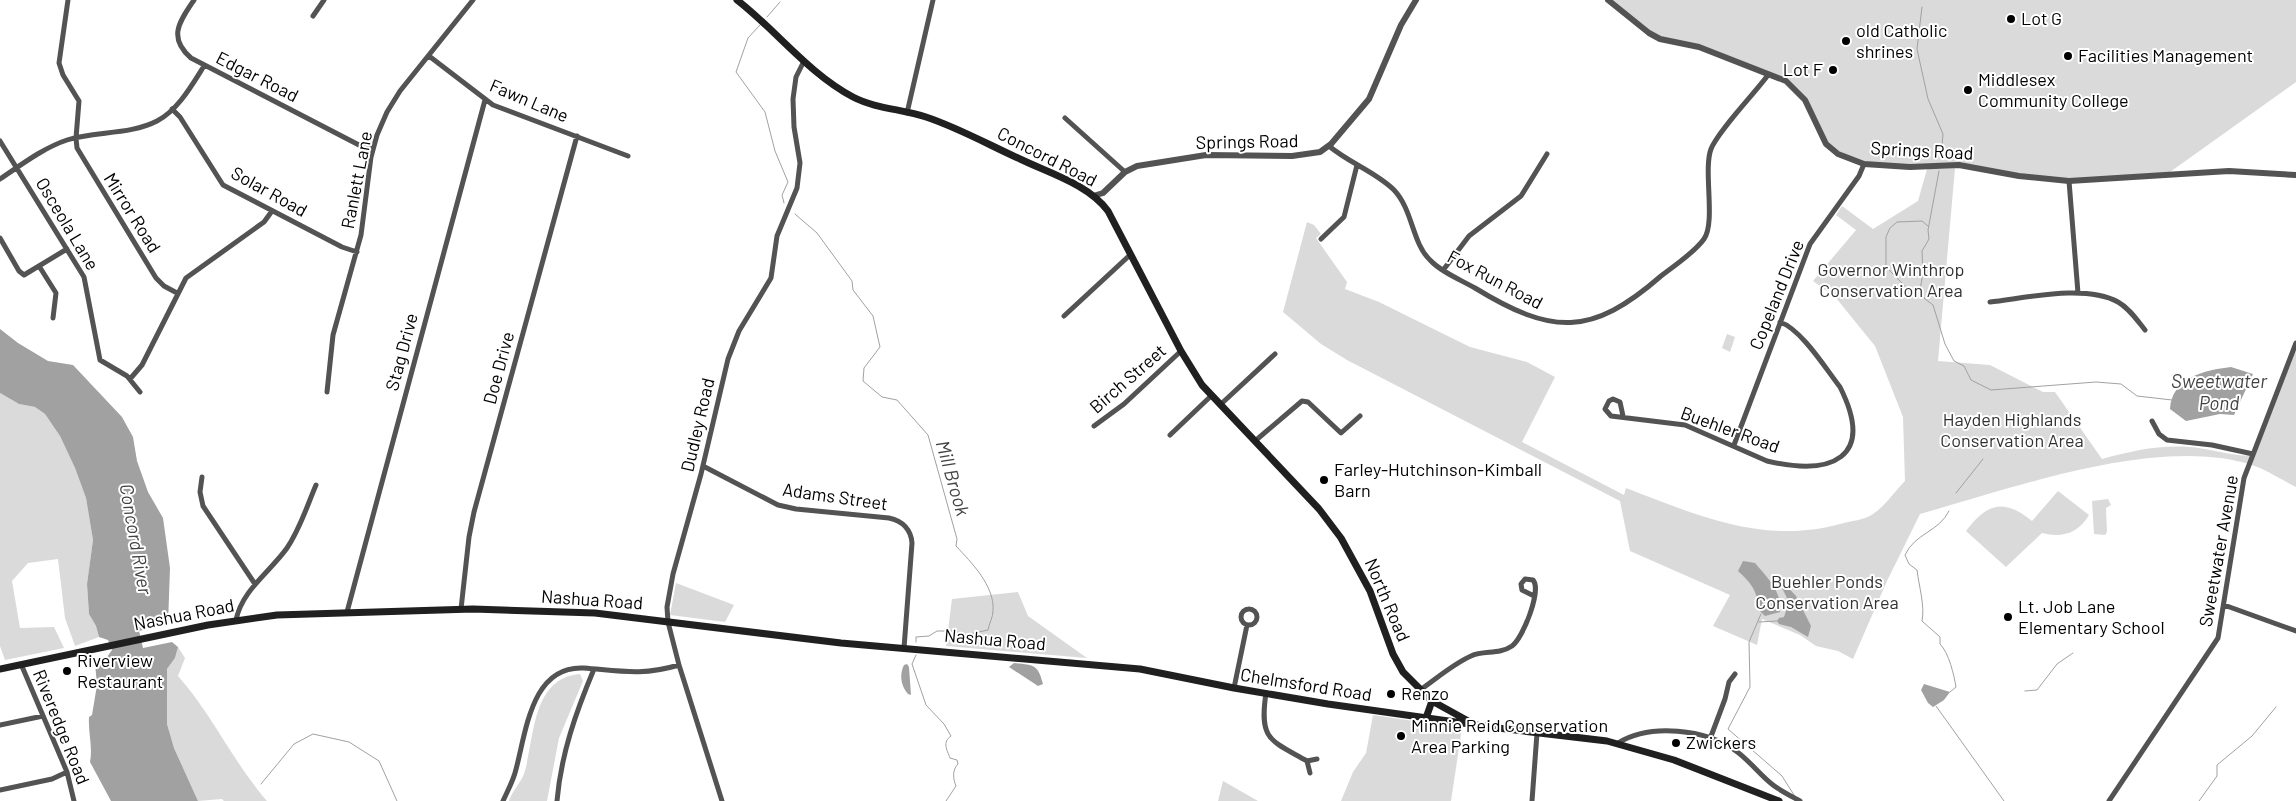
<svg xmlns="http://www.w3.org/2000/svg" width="2296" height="801" viewBox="0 0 2296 801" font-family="Barlow,sans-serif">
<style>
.green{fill:#dadada}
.water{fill:#a1a1a1}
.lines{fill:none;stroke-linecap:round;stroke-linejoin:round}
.stream{stroke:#a1a1a1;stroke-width:1}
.minor{stroke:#535353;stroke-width:5}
.tertiary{stroke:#535353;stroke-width:6}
.secondary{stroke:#202020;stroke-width:7}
.poi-dot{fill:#000;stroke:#fff;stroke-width:2}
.labels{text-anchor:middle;stroke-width:4;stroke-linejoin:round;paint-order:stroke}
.poi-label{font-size:18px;fill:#000;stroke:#fff;text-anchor:start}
.street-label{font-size:18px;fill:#000;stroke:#fff}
.park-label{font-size:18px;fill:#313131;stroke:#fff}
.water-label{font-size:19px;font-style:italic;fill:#424242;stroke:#fff}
</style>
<rect width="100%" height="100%" fill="#fff"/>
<!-- green -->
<path class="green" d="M1608,0H2296V82L2170,172L2146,177L2069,181L1959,165L1864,164L1826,144L1797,89L1716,53L1660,39Z
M1955,168L1938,361L1990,365L2043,392H2055L2102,459C2133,451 2157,445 2190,447C2206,448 2240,458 2252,455L2296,343V487C2282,480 2267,470 2252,465C2157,435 2014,488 1920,514L1887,581L1853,659L1838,651L1816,646L1800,635L1762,619L1757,645L1713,626L1730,595L1630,551L1620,501L1347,360L1321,344L1283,312L1307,222L1314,225L1321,234L1316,238L1347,282L1345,289L1379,302L1470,347L1527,362L1555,377L1522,442L1624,495L1626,488C1697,515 1762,545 1840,524C1850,521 1865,520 1873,514C1885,506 1895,491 1905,481L1903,417L1875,346L1836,298L1813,281L1856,230L1836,215L1842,206L1873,229L1918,201L1927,169Z
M1727,334L1735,337L1730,352L1722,348Z
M0,393L19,404L35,407L45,414L60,436L75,468L86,498L93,540L87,584L89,614L96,626L99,637L75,646L65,618L58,559L28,563L12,581L20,628L54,627L64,648L5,660L0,646Z
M2058,491L2089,515C2078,534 2061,538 2042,533L2006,567L1966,531C1987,503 2004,498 2032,521Z
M2108,499L2111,505L2106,508L2107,532L2105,535L2094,534L2092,501Z
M676,583L734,605L725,622L670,615Z
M1018,592L1028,616L1087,658L946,646L952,599Z
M178,647L185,658L178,676C212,714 233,762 267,801H224L222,799L198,801L174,748L167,724V669L175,658Z
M580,674L583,681L559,738L547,801H509C512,791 520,784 524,774C535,739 531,678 580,674Z
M1373,715L1462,728L1451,801H1341L1353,772L1366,753Z
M1223,781L1258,801H1218Z"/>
<!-- water -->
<path class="water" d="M0,329L18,343L48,361L73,365L122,417L133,437L137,461L148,492L163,518L170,568L168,624L139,631L143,648L172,642L178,647L175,658L167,669V724L174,748L198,801H111L90,762C93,747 88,733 89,717L92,715L97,685L95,663L107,657L112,650L108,640L99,637L96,626L89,614L87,584L93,540L86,498L75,468L60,436L45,414L35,407L19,404L0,393Z
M2231,367L2253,374L2234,415L2220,414L2186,421L2170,409C2172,378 2204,370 2231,367Z
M1743,561L1755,563C1767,577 1783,593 1780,612L1765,616L1758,609C1758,591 1751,583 1738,571Z
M1780,579L1796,596L1811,626L1808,637L1791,627L1779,624L1777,621L1779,618L1784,617L1789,602L1778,580Z
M1014,663C1034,665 1038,664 1043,684L1038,686L1009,667Z
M907,664L909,667L911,695L908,694C901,686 899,675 904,665Z
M1924,684L1950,692L1944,700L1933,707L1928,703L1921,690Z"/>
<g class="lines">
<!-- stream -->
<path class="stream" d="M1922,7L1917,49L1928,99L1943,134L1941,156
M767,17L780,2
M760,25L748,38L736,72L765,112L775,151L788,182L782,195L784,203
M1939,171L1928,230L1929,239L1922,251L1923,273L1920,290L1925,299L1933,305L1945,344L1954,361L1964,366L1971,380L1991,390L2096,382L2121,384L2137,396L2172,400
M795,214L817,233L852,281L853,290L873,316L880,347L864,368L863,381L882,397L897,400L928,435L957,539L956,546C971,562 995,586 993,611C993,617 989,624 988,630L965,635L954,631H937L929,636L916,637V642
M1920,290H1909L1886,267V237L1890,228L1897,222L1922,221L1928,226
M1956,493L1983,459
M1949,511C1939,532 1915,533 1905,555L1909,564L1917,570C1919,587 1925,605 1922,621L1940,637V644C1949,653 1954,675 1956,687L1950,692
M1761,614L1749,642L1750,687L1728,729L1782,776L1794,795
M1759,622L1777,621
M916,655L912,664L926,705L944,724L951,736C942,742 947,750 950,758L957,760L958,764C952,770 953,779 956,786L946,801
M2025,691L2037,690L2057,664L2073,653
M1936,706L2004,801
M261,784L294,744L313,734L349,742L379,761L397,801
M2199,801L2217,776V765L2252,736L2276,707"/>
<!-- minor -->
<path class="minor" d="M68,0L59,63L63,75L79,101L76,138L77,148L156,278L164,286L177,293
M194,0C180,21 167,37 191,58L359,145L373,149
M313,16L324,0
M429,56L493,105L628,156
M172,109L180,117L223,185L342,247L357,252
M907,113L933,0
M1065,118L1125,172
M0,141L84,277L100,360L127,376L140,392
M1329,146C1349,163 1376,172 1394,190C1413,210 1412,243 1430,260C1441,272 1461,280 1475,288C1552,335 1591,337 1661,276C1675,265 1694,253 1704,239C1716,222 1703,170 1711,149C1718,131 1755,93 1768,75
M0,179C21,165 43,148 67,140C95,131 130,135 157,121C178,110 192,85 204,66
M2069,181L2078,293
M0,238L19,271L24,275L67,249
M1321,239L1344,217L1357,165
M39,266L56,293L53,318
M1444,269L1469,236L1521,196L1547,154
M1990,302C2026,298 2085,284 2118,302C2129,308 2137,320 2145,330
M1064,316L1130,255
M130,379L142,365L186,278L264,222L272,211
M327,392L333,335L361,235L371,157L377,135L387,112L400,91L473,0
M1220,405L1275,354
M1623,416L1620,402L1613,399L1609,401L1605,409L1611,416L1685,425L1767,461C1831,476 1876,459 1840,387C1826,369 1801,329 1780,322
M2152,421L2159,434L2167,440L2212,445L2253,454
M1094,426L1124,404L1181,351
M1170,435L1211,396
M1255,441L1302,401L1308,402L1341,433L1360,416
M1734,445L1810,244L1859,176L1864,164
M703,466L778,505L796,509L889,518C903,521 911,530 912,543L904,648
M202,477L200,492L203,506L255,584
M2224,605L2296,631
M1241 617a8 8 0 1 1 16 0a8 8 0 1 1-16 0Z
M461,609L469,537L474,512L577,136
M347,612L485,100
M236,620C242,590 270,572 287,548C300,529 307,506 316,485
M21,664L67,772L74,801
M1234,688L1247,625
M1420,690C1436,679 1453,664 1471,656C1484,650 1499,655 1512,646C1523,638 1542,590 1533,580L1525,579L1521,584L1522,590L1534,596
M1266,693C1259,740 1270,740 1307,761L1310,773
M0,725L43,716
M1710,739L1725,699L1729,682L1735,674
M1618,743C1650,723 1706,729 1736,751C1750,761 1760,775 1773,785C1781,791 1791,796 1800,801
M1307,761L1317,759
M0,790L52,779L67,772
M503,801C507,792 512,783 515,773C526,735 530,665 584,668C621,671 642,676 679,665
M557,801C561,754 576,712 594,669
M722,801L679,665L668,622L667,607L673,574L701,474L728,359L739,331L771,278L777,236L797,188L800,163L794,127L793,99L796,77L804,61
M1532,801L1537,733
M2109,801L2218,638L2244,478L2296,343"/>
<!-- tertiary -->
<path class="tertiary" d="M1608,0L1649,33L1660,39L1699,47L1786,81L1805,100L1826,144L1838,154L1864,164L1910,167L1959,165L2019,176L2069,181L2229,171L2296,175
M1093,196L1103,193L1125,172L1137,166L1206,155L1292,156L1320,152L1331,144L1369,99L1401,25L1416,0"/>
<!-- secondary -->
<path class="secondary" d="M737,0C777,31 808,73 853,97C876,109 903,109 926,117C959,128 989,145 1020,159C1049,173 1088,184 1108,211L1181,351L1202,385L1319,509L1341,538L1370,591L1393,654L1403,672L1432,701L1470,722
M0,669L208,625L277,615L473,609L595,613L841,643L1140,669L1234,688L1328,704L1498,728L1607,741L1674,760L1779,801
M1426,718L1432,701"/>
</g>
<!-- markers -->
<g class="poi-dot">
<circle cx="2011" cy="19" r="5"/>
<circle cx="1846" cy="41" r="5"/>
<circle cx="2068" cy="56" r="5"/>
<circle cx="1833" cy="70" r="5"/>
<circle cx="1968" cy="90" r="5"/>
<circle cx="1324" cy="480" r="5"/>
<circle cx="2008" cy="617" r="5"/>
<circle cx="67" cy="671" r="5"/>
<circle cx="1391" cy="694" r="5"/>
<circle cx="1401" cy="736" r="5"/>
<circle cx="1676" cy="743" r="5"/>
</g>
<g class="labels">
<!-- poi labels -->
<g class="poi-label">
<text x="2021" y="25">Lot G</text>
<text x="1856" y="37">old Catholic<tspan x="1856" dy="21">shrines</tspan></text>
<text x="2078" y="62">Facilities Management</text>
<text x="1823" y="76" text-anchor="end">Lot F</text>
<text x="1978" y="86">Middlesex<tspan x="1978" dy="21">Community College</tspan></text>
<text x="1334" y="476">Farley-Hutchinson-Kimball<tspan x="1334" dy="21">Barn</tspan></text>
<text x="2018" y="613">Lt. Job Lane<tspan x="2018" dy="21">Elementary School</tspan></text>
<text x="77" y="667">Riverview<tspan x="77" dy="21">Restaurant</tspan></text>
<text x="1401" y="700">Renzo</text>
<text x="1411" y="732">Minnie Reid Conservation<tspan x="1411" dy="21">Area Parking</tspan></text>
<text x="1686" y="749">Zwickers</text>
</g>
<!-- street labels -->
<g class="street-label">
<text transform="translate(257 77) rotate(27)" y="6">Edgar Road</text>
<text transform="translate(529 101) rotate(23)" y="6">Fawn Lane</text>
<text transform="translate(1247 142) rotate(-1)" y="6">Springs Road</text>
<text transform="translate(1922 151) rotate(3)" y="6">Springs Road</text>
<text transform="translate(1047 157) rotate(27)" y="6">Concord Road</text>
<text transform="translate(357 180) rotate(-79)" y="6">Ranlett Lane</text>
<text transform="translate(269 192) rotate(29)" y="6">Solar Road</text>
<text transform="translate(132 213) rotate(58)" y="6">Mirror Road</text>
<text transform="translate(67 224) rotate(59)" y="6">Osceola Lane</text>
<text transform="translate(1495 280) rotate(28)" y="6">Fox Run Road</text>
<text transform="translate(1777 295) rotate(-68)" y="6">Copeland Drive</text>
<text transform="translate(402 352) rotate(-75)" y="6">Stag Drive</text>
<text transform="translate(499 368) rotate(-75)" y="6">Doe Drive</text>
<text transform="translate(1128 379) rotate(-41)" y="6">Birch Street</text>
<text transform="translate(698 425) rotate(-77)" y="6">Dudley Road</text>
<text transform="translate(1730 430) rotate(20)" y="6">Buehler Road</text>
<text transform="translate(835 497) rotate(8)" y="6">Adams Street</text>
<text transform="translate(2219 551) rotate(-80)" y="6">Sweetwater Avenue</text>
<text transform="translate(592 600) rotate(4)" y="6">Nashua Road</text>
<text transform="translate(1387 600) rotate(67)" y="6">North Road</text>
<text transform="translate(184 615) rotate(-11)" y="6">Nashua Road</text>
<text transform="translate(995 640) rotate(5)" y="6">Nashua Road</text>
<text transform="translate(1306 685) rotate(9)" y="6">Chelmsford Road</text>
<text transform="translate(61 727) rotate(68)" y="6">Riveredge Road</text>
</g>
<!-- park labels -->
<g class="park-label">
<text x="1891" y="276">Governor Winthrop<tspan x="1891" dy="21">Conservation Area</tspan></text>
<text x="2012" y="426">Hayden Highlands<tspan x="2012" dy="21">Conservation Area</tspan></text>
<text x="1827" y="588">Buehler Ponds<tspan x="1827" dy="21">Conservation Area</tspan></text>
</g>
<!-- water labels -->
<g class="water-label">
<text x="2219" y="388">Sweetwater<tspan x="2219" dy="22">Pond</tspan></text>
<text transform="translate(953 478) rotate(74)" y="7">Mill Brook</text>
<text transform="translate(136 539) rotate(80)" y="7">Concord River</text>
</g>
</g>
</svg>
